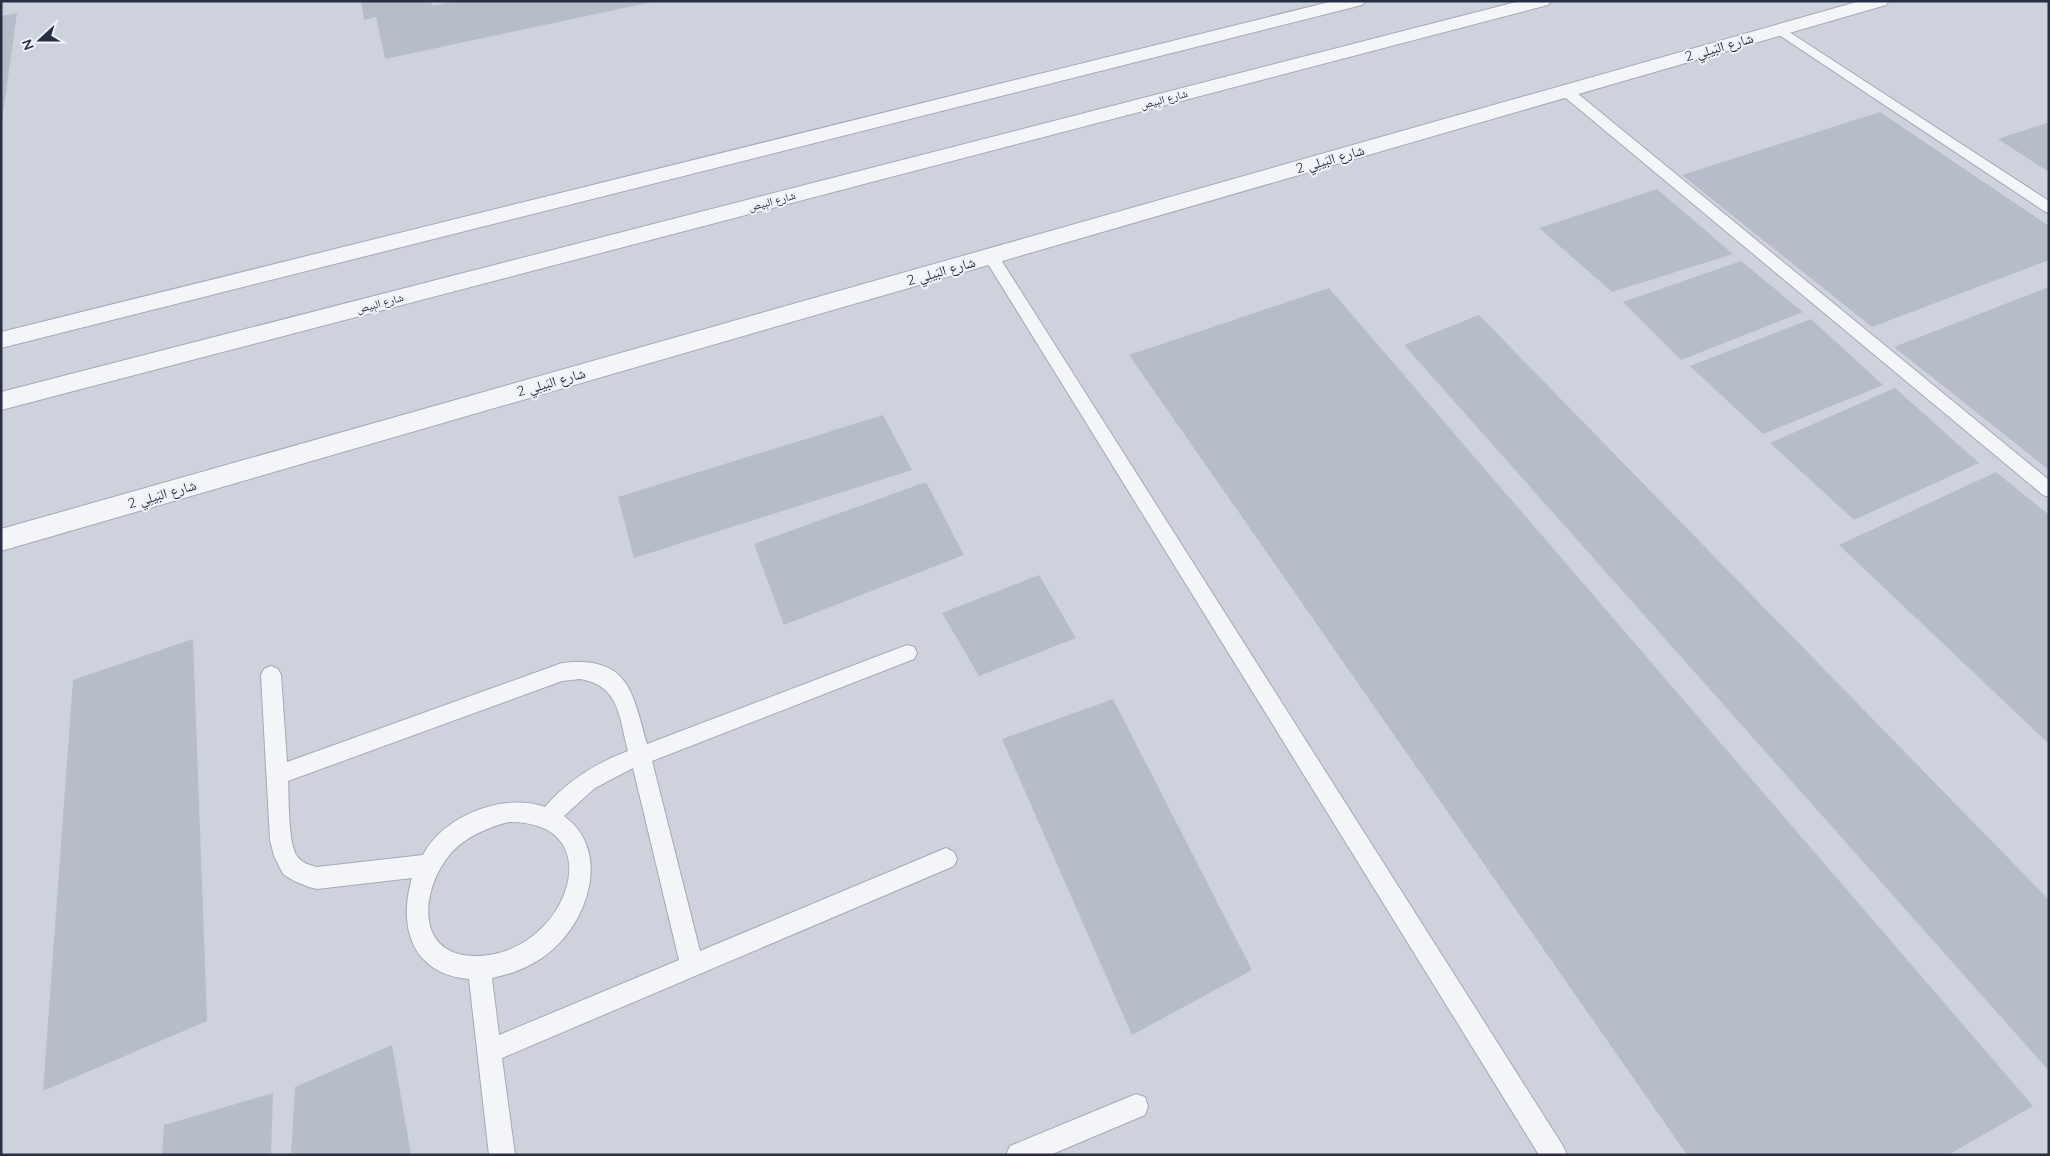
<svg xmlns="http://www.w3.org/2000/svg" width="2050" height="1156" viewBox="0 0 2050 1156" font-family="Quicksand,'Noto Naskh Arabic',sans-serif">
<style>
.built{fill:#ced2dd}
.building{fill:#b7bcc9}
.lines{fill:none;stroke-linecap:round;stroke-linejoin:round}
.service-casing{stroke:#a5a9b6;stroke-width:2}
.minor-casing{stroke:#a5a9b6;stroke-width:2}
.tertiary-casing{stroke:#a5a9b6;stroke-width:2}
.service{fill:#f3f5f8;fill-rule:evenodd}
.minor{fill:#f3f5f8;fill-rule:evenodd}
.tertiary{fill:#f3f5f8;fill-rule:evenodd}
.labels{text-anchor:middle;stroke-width:4;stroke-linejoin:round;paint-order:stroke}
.far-street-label{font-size:11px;fill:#272f44;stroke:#f0f2f8}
.street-label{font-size:14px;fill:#272f44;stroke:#f0f2f8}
</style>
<rect width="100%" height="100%" fill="#e0e3eb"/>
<!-- built -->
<path class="built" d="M1,1H2049V1155H1Z"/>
<!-- building -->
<path class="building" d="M361,1H431L433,6L454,1L652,2L385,59L376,17L364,20Z
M17,13L2,120H1V16Z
M1880,112L2049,226V260L1872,327L1682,175Z
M2049,122V172L1998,139Z
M1657,189L1733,254L1612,292L1539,228Z
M1741,261L1803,312L1681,360L1623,302Z
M2049,287V470L1894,347Z
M1329,288L2033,1106L1948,1155H1687L1129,355Z
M1479,315L2049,900V1071L1404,345Z
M1811,319L1883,385L1763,434L1690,366Z
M1895,388L1979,463L1854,520L1770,443Z
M883,415L912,470L634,558L618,497Z
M1996,472L2049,515V744L1839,545Z
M926,482L964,555L784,625L754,544Z
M1039,575L1076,638L979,676L942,613Z
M193,639L207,1021L43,1091L73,680Z
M1113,699L1252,970L1132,1035L1002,739Z
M392,1045L411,1155H291L295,1087Z
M273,1093L271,1155H162L164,1125Z"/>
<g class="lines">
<!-- service casing -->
<g class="service-casing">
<path id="service" d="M1780,26L2049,201V213L2044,211L1776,33L1774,30Z
M1566,87L1571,88L2049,480V497L2043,495L1561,94L1559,91Z
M991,251L996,252L1563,1146L1567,1155H1539L983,256L986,252Z
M907,645L914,647L917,653L914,659L652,761L700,951L946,848L954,852L957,859L954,866L502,1058L515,1155H489L469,979C411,974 398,926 412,878L317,889L309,887L294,881L283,874L274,856L270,840L261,675L264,669L271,666L278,669L281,675L287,762L562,663C629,656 632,691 647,744ZM580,679C620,685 619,718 628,751C596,763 568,780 545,807C504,792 443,816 423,855L317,867C309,865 302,863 297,856C288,844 289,797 288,781L562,681ZM633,768L679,960L499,1035L492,978C513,974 535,965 551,951C589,919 611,850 564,816L595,788ZM508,822C617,820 565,959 473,956C412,954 422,885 452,852C467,836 487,828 508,822Z
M1136,1094L1145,1097L1148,1106L1145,1115L1050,1155H1006L1010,1146Z"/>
</g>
<!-- minor casing -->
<g class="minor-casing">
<path id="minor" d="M1860,1H1889L1886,5L1,551V529Z"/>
</g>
<!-- tertiary casing -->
<g class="tertiary-casing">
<path id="tertiary" d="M1333,1H1365L1362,5L1,348V332Z
M1520,1H1551L1548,5L1,410V392Z"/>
</g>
<!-- service -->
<use href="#service" class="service"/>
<!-- minor -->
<use href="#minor" class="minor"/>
<!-- tertiary -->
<use href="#tertiary" class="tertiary"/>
</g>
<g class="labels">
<!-- far-street labels -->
<g class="far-street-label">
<text transform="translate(1164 99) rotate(-15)" y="4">شارع البِيص</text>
<text transform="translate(772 201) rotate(-15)" y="4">شارع البِيص</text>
<text transform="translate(380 303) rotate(-15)" y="4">شارع البِيص</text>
</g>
<!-- street labels -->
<g class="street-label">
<text transform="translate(1719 47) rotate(-16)" y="5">شارع البَيلِي 2</text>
<text transform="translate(1330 159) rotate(-16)" y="5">شارع البَيلِي 2</text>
<text transform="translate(941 271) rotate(-16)" y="5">شارع البَيلِي 2</text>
<text transform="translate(551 382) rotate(-16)" y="5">شارع البَيلِي 2</text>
<text transform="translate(162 494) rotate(-16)" y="5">شارع البَيلِي 2</text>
</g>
</g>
<!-- border -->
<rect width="2050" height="1156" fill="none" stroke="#272f44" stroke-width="5"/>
<!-- north arrow -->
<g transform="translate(40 40) rotate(249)" stroke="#f0f2f8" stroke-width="4" paint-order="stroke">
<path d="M0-4L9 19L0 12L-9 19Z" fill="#272f44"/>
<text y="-8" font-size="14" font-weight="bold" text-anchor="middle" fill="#272f44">N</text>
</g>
</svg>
